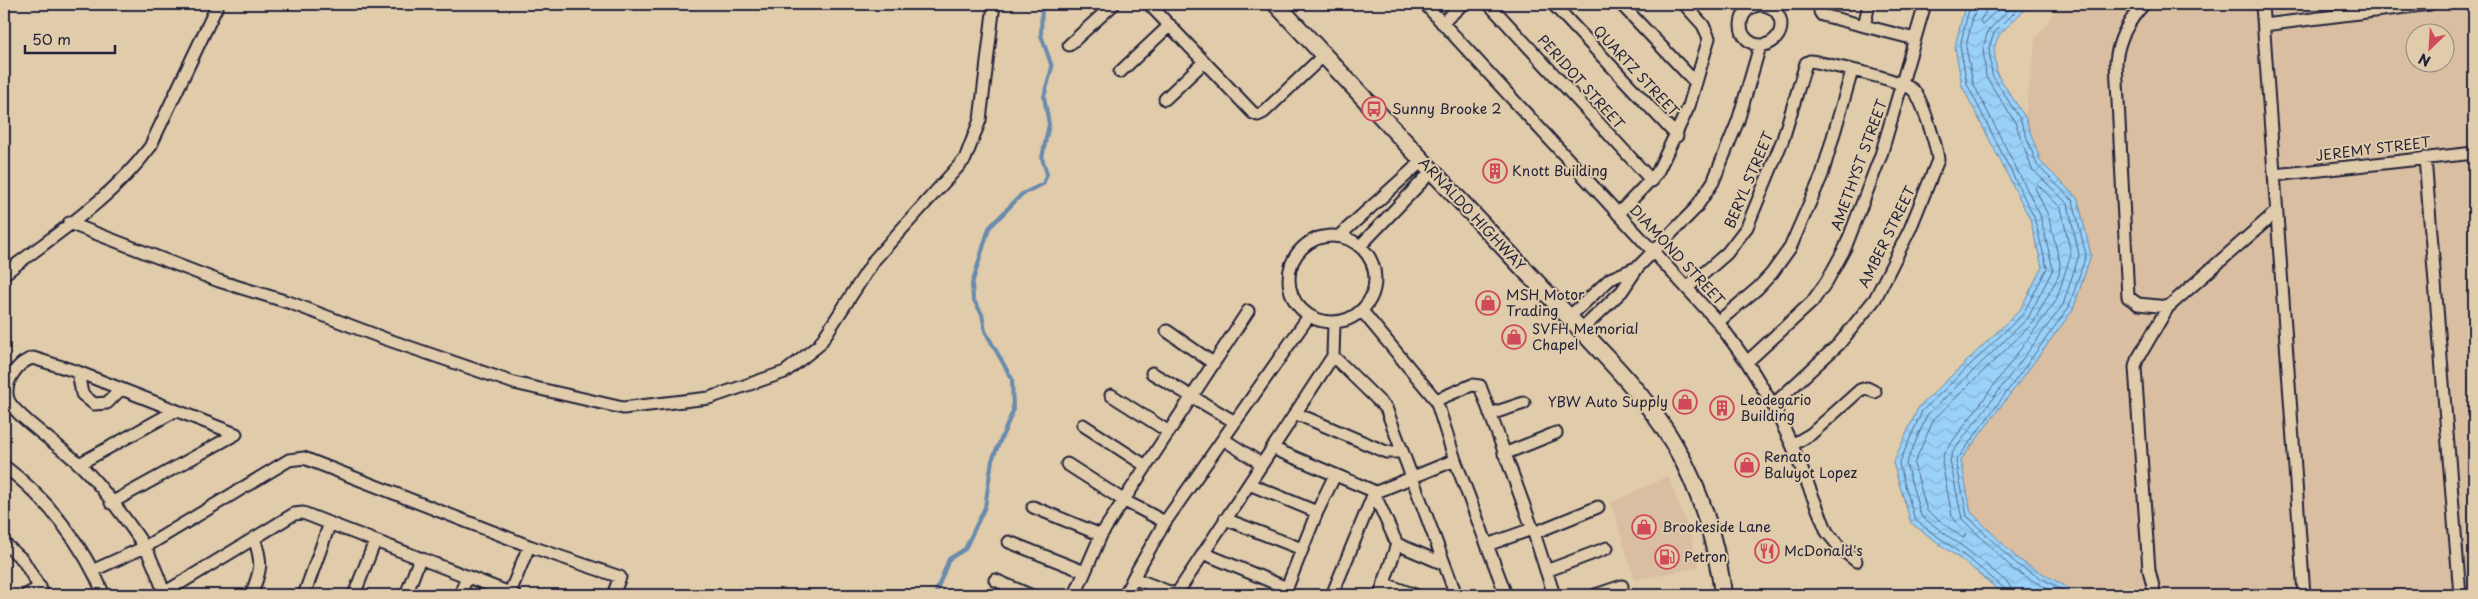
<svg xmlns="http://www.w3.org/2000/svg" width="2478" height="599" viewBox="0 0 2478 599" font-family="'Playpen Sans',sans-serif">
<style>
.built{fill:#d9bea2;fill-rule:evenodd}
.water{fill:url(#water-waves);stroke:#698bad}
.lines{fill:none;stroke-linecap:round;stroke-linejoin:round}
.shore{stroke:#526887;stroke-width:1}
.stream{stroke:#698bad;stroke-width:4}
.street-casing{stroke:#22223b;stroke-width:15}
.secondary-casing{stroke:#22223b;stroke-width:20}
.street{stroke:#e0cbaa;stroke-width:11}
.secondary{stroke:#e0cbaa;stroke-width:16}
.labels{text-anchor:middle;stroke-width:4;stroke-linejoin:round;paint-order:stroke}
.street-label{font-size:14px;fill:#22223b;stroke:#e0cbaa}
.poi-label{font-size:14px;fill:#22223b;stroke:#e0cbaa;text-anchor:start}
</style>
<defs>
<pattern id="water-waves" width="16" height="10" patternUnits="userSpaceOnUse" patternTransform="scale(1.25)"><rect width="16" height="10" fill="#99d1f9"/><path d="M0 5q4-4 8 0t8 0" fill="none" stroke="#84b3d6"/></pattern>
</defs>
<rect width="100%" height="100%" fill="#e0cbaa"/>
<filter id="ink" filterUnits="userSpaceOnUse"><feTurbulence type="fractalNoise" baseFrequency=".02" numOctaves="2"/><feDisplacementMap in="SourceGraphic" scale="10" xChannelSelector="R" yChannelSelector="G"/><feConvolveMatrix kernelMatrix="1 2 1 2 8 2 1 2 1" color-interpolation-filters="sRGB"/></filter>
<g filter="url(#ink)">
<!-- built -->
<path class="built" d="M2060,4H2474V595H2081L2019,560L1971,512L1961,460L2039,356L2078,199L2041,162L2025,117L2036,39ZM2416,32H2446V62H2416Z
M1668,476L1689,531L1699,567L1635,580L1611,503Z
M1808,590L1813,595H1752Z"/>
<!-- water -->
<path class="water" d="M1971,4H2030L1999,35L1994,48L1997,74L2025,117L2041,162L2078,199L2091,255L2073,310L1961,460L1971,512L2019,560L2081,595H2004L1971,567L1911,523L1893,463L1918,408L2020,310L2042,267L2030,219L1962,86L1955,47L1964,9Z"/>
<g class="lines">
<!-- shore -->
<path class="shore" d="M1973,4L1968,13L1960,46L1967,84L2034,217L2047,268L2023,314L1922,411L1899,464L1915,520L1974,563L2005,589L2007,595
M1979,4L1978,10L1973,16L1966,47L1973,83L2040,215L2053,269L2028,318L1927,415L1906,464L1921,516L1978,558L2009,584L2013,595
M1987,4L1985,13L1980,21L1982,24L2004,4
M2014,4L1988,31L1983,48L1986,77L2015,122L2032,169L2068,204L2079,255L2063,305L1952,453L1950,461L1962,519L2013,569L2058,595
M2023,4L1994,33L1989,48L1992,75L2020,119L2037,165L2073,201L2086,255L2069,307L1956,461L1967,516L2016,564L2071,595
M2038,185L2061,208L2071,254L2056,301L1944,453L1942,463L1952,516L1966,534L1963,538L1927,511L1914,464L1934,419L2033,323L2059,275L2060,263L2048,215L2035,188Z"/>
<!-- stream -->
<path class="stream" d="M935,595L949,559L965,549L985,507L992,460L1013,411L1012,379L985,331L982,314L973,299L972,284L989,228L1022,194L1043,184L1047,174L1042,158L1049,124L1044,97L1052,67L1041,35L1042,4"/>
<!-- street casing -->
<g class="street-casing">
<path id="street" d="M1149,4L1253,113L1258,115L1264,112L1324,55
M1425,4L1718,322L1747,362L1773,405L1792,445L1827,532L1841,549L1856,561
M1489,4L1652,181
M1553,4L1677,136
M1621,4L1696,83
M1820,4V12L1822,15L1915,39
M2144,4C2129,20 2118,39 2116,62L2128,297L2138,304L2168,307
M2262,4L2304,595
M1741 25a20 20 0 1 1 40 0a20 20 0 1 1-40 0Z
M1442,23L1463,4
M2264,25L2430,4
M1864,26L1869,4
M1069,45L1114,4
M1120,72L1170,25
M1165,99L1204,62
M2425,158L2460,595
M2275,175L2474,153
M1618,214L1657,173L1689,106L1709,38L1703,25L1684,4
M69,223L219,281L291,303L383,338L514,383L623,408L709,398L785,372L819,345L875,259L965,159L980,120L994,4
M1289 279a43 43 0 1 1 86 0a43 43 0 1 1-86 0Z
M1339,236L1422,161
M1361,245L1432,171
M4,274C54,235 112,199 150,147L218,4
M1687,288L1727,253L1747,227L1783,139L1806,63L1810,61L1817,62C1836,67 1903,79 1914,91C1922,99 1937,147 1938,160L1910,229L1875,299L1839,344L1773,405
M1362,311L1436,400L1455,460L1506,595
M1569,317L1610,279L1638,267
M1718,322L1758,288L1772,273L1790,248L1822,175L1852,71
M1334,323L1333,356L1386,408L1456,595
M1581,330L1622,291L1638,267L1695,209L1713,182L1738,121L1760,46
M1167,331L1213,363
M1747,362L1812,302L1827,281L1845,248L1881,155L1925,4
M78,372L82,394L94,404L107,403L121,389
M1152,373L1235,422
M1111,395L1169,432
M1436,400L1472,385L1480,386L1534,533L1554,595
M1295,413L1386,452H1402
M1490,414L1524,403
M1083,425L1146,466
M1223,439L1262,464
M1792,445L1811,434L1860,390L1867,388L1875,392
M1272,448L1371,490L1374,493L1397,544L1380,595
M1504,454L1556,433
M79,464L175,411
M1067,464L1123,500L1165,522
M4,466C47,498 84,546 104,595
M1249,484L1317,512
M111,503L236,434
M1033,507L1101,535
M1225,519L1302,549
M1534,533L1598,507
M1009,542L1085,572
M4,543L23,560L44,595
M1397,544L1444,564
M1487,545L1532,529
M1203,553L1287,588
M94,570L145,547L289,460L304,458L529,546L620,577L613,595
M1546,571L1607,548
M1133,578L1177,595
M995,580L1030,595
M1385,584L1415,595
M164,593L294,514L303,513L515,595
M26,595L40,587
M165,595C159,579 153,560 144,546C130,524 97,480 78,463C64,449 12,414 8,399C3,383 17,362 33,358L78,372L236,434
M251,595C261,570 263,564 254,538
M304,595L330,523
M354,595L375,541
M406,595L420,558
M460,595L467,577
M509,595L529,546
M1075,595L1101,535L1248,311
M1125,595L1133,578L1165,522L1309,316
M1176,595L1333,356
M1284,595L1317,512L1335,475
M1332,595L1374,493L1455,460
M1595,595L1622,586
M2155,595L2149,570L2135,367L2137,360L2168,307L2276,212"/>
</g>
<!-- secondary casing -->
<g class="secondary-casing">
<path id="secondary" d="M1276,4L1610,361C1664,419 1697,471 1715,550C1718,565 1722,580 1723,595"/>
</g>
<!-- street -->
<use href="#street" class="street"/>
<!-- secondary -->
<use href="#secondary" class="secondary"/>
</g>
</g>
<!-- icons -->
<defs>
<g id="bus-ring" transform="scale(1.25)"><circle r="9.5" fill="#e0cbaa" stroke="#d1495b" stroke-width="1.5"/><path d="M-5-6H5V4H4V6H2V4H-2V6H-4V4H-5ZM-3.5-4V0h7V-4ZM-3.5 1.2v1.5H-2V1.2ZM2 1.2v1.5H3.5V1.2Z" fill="#d1495b"/></g>
<g id="building-ring" transform="scale(1.25)"><circle r="9.5" fill="#e0cbaa" stroke="#d1495b" stroke-width="1.5"/><path d="M-4-6H4V6H1V3H-1V6H-4ZM-2.5-4.3h1.7v1.8h-1.7ZM.8-4.3h1.7v1.8H.8ZM-2.5-1h1.7V.8h-1.7ZM.8-1h1.7V.8H.8Z" fill="#d1495b"/></g>
<g id="shop-ring" transform="scale(1.25)"><circle r="9.5" fill="#e0cbaa" stroke="#d1495b" stroke-width="1.5"/><path d="M-5-2.5h2.3a2.7 3.5 0 0 1 5.4 0H5L5.5 6h-11ZM-1.5-2.5h3a1.5 2.3 0 0 0-3 0Z" fill="#d1495b"/></g>
<g id="restaurant-ring" transform="scale(1.25)"><circle r="9.5" fill="#e0cbaa" stroke="#d1495b" stroke-width="1.5"/><path d="M-5-6h1v4h1v-4h1v4h1v-4h1v5L-1.5 .5V6h-2V.5L-5-1ZM5-6V6H3V1.5H1.5Q1.5-4 5-6Z" fill="#d1495b"/></g>
<g id="fuel-ring" transform="scale(1.25)"><circle r="9.5" fill="#e0cbaa" stroke="#d1495b" stroke-width="1.5"/><path d="M-5.5-6h7V0h2V4h1.3V-2.5L3-4.5l.8-.8L6-3V5H2.5V1h-1V6h-7ZM-4.2-4.7v3.2H.2V-4.7Z" fill="#d1495b"/></g>
</defs>
<g fill-rule="evenodd">
<use href="#bus-ring" x="1374" y="109"/>
<use href="#building-ring" x="1495" y="171"/>
<use href="#shop-ring" x="1488" y="303"/>
<use href="#shop-ring" x="1514" y="337"/>
<use href="#shop-ring" x="1685" y="402"/>
<use href="#building-ring" x="1722" y="408"/>
<use href="#shop-ring" x="1747" y="465"/>
<use href="#shop-ring" x="1644" y="527"/>
<use href="#restaurant-ring" x="1767" y="551"/>
<use href="#fuel-ring" x="1667" y="557"/>
</g>
<g class="labels">
<!-- street labels -->
<g class="street-label">
<text transform="translate(1636 71) rotate(47)" y="5">QUARTZ STREET</text>
<text transform="translate(1581 82) rotate(48)" y="5">PERIDOT STREET</text>
<text transform="translate(2373 149) rotate(-7)" y="5">JEREMY STREET</text>
<text transform="translate(1859 165) rotate(-70)" y="5">AMETHYST STREET</text>
<text transform="translate(1749 180) rotate(-67)" y="5">BERYL STREET</text>
<text transform="translate(1472 214) rotate(47)" y="5">ARNALDO HIGHWAY</text>
<text transform="translate(1887 237) rotate(-64)" y="5">AMBER STREET</text>
<text transform="translate(1677 255) rotate(47)" y="5">DIAMOND STREET</text>
</g>
<!-- poi labels -->
<g class="poi-label">
<text x="1392" y="114">Sunny Brooke 2</text>
<text x="1512" y="176">Knott Building</text>
<text x="1506" y="300">MSH Motor<tspan x="1506" dy="16">Trading</tspan></text>
<text x="1532" y="334">SVFH Memorial<tspan x="1532" dy="16">Chapel</tspan></text>
<text x="1740" y="405">Leodegario<tspan x="1740" dy="16">Building</tspan></text>
<text x="1668" y="407" text-anchor="end">YBW Auto Supply</text>
<text x="1764" y="462">Renato<tspan x="1764" dy="16">Baluyot Lopez</tspan></text>
<text x="1662" y="532">Brookeside Lane</text>
<text x="1784" y="556">McDonald's</text>
<text x="1684" y="562">Petron</text>
</g>
</g>
<!-- margin -->
<rect width="2478" height="599" fill="none" stroke="#e0cbaa" stroke-width="20"/>
<rect x="10" y="10" width="2458" height="579" fill="none" stroke="#22223b" stroke-width="2" filter="url(#ink)"/>
<!-- north arrow -->
<g transform="translate(2430 48) rotate(205)"><circle r="24" fill="#e0cbaa" stroke="#94877e"/>
<path d="M0-4L9 19L0 12L-9 19Z" fill="#d1495b"/>
<text y="-8" font-size="14" font-weight="bold" text-anchor="middle" fill="#22223b">N</text>
</g>
<!-- scale -->
<path d="M25 45v8h90v-8" fill="none" stroke="#22223b" stroke-width="2.5"/>
<text x="32" y="45" font-size="15" fill="#22223b" stroke="#e0cbaa" stroke-width="4" paint-order="stroke">50 m</text>
</svg>
